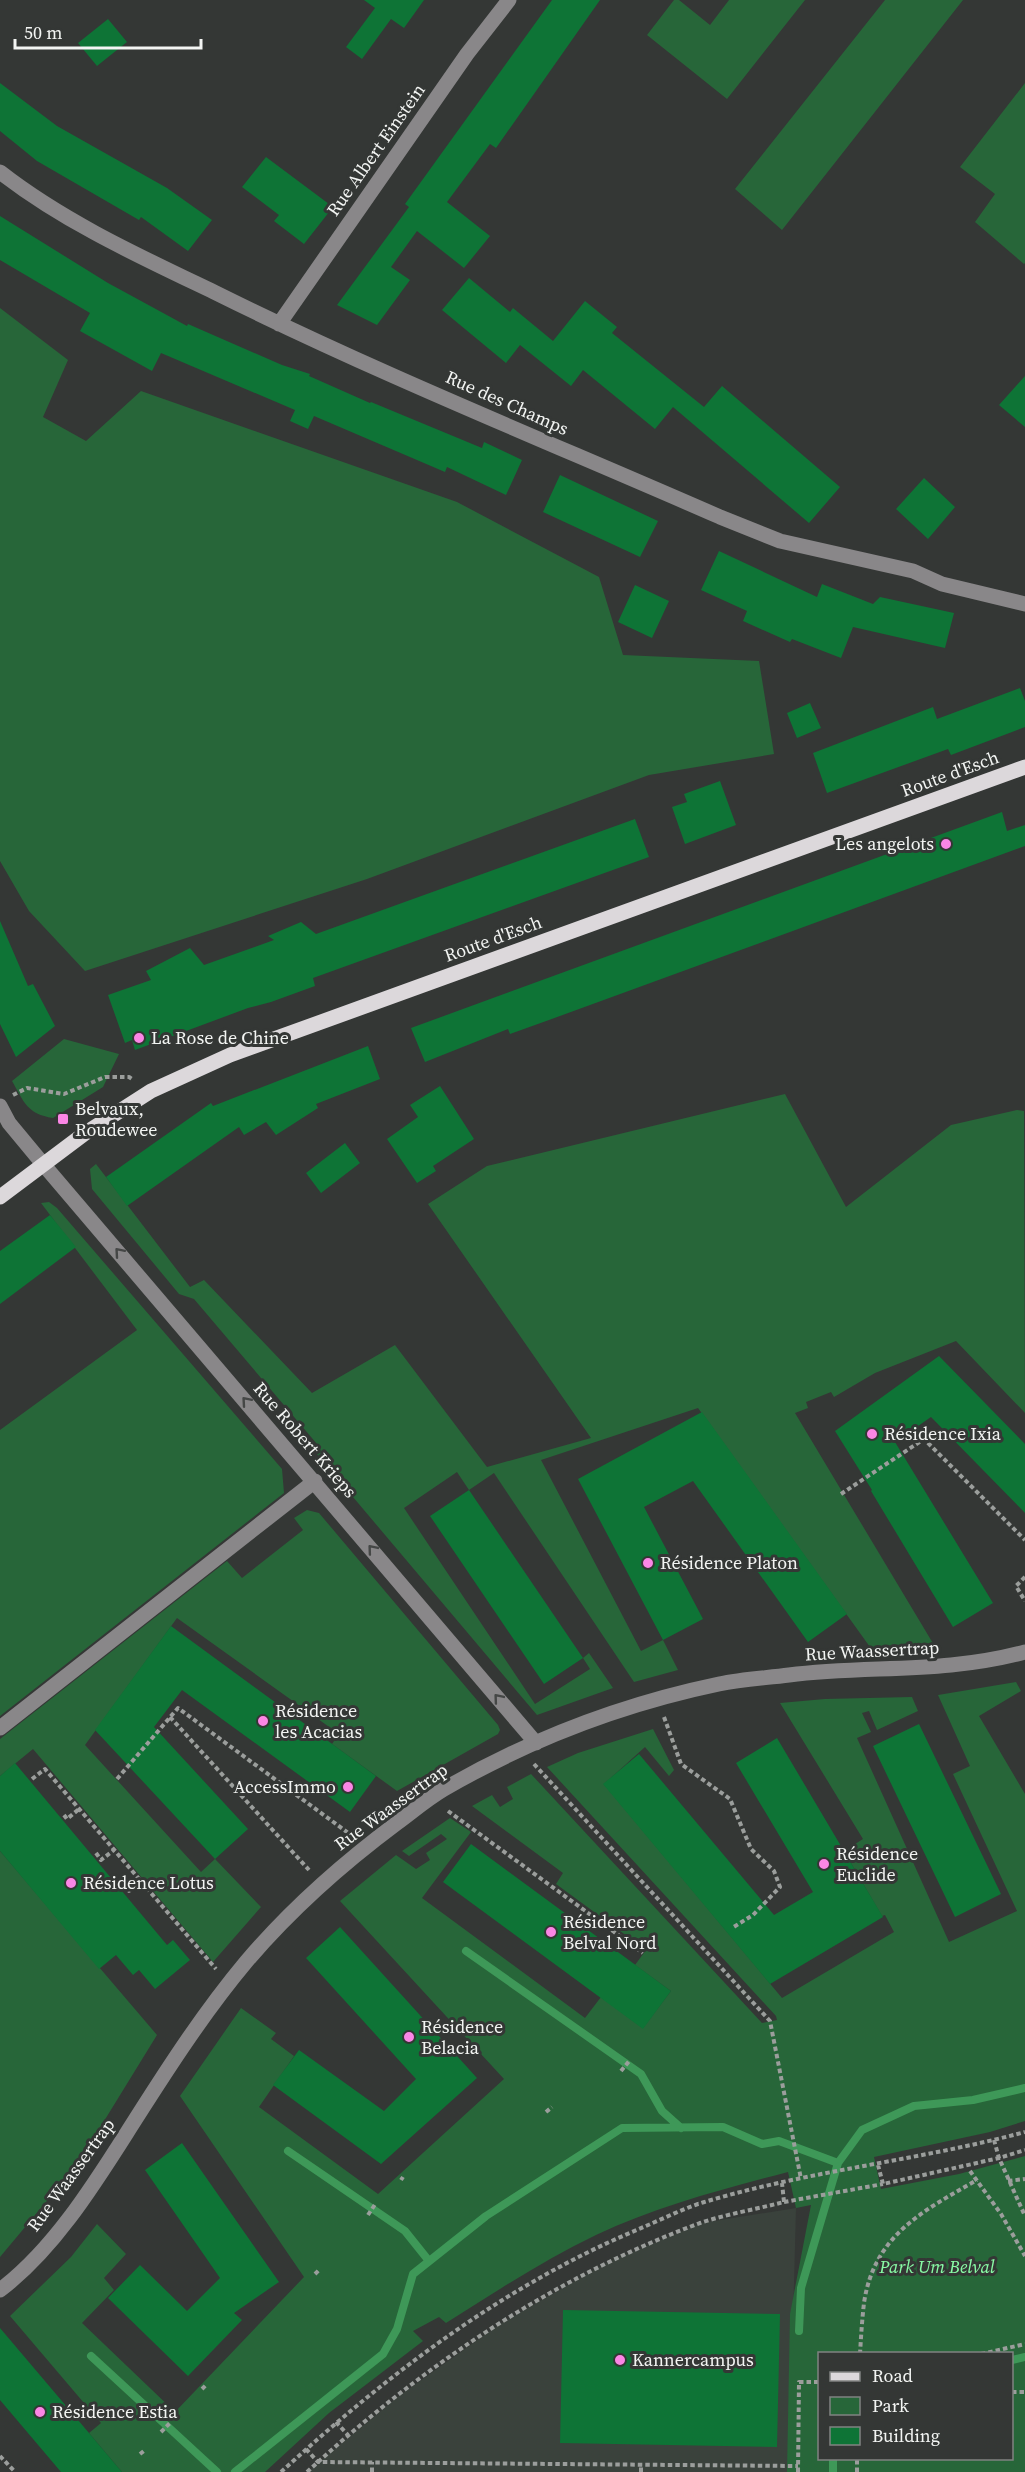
<svg xmlns="http://www.w3.org/2000/svg" width="1025" height="2472" viewBox="0 0 1025 2472" font-family="'Source Serif 4',serif">
<style>
.built{fill:#3a423c}
.green{fill:#276639;fill-rule:evenodd}
.lines{fill:none;stroke-linecap:round;stroke-linejoin:round}
.stream{stroke:#3e9858;stroke-width:8}
.building{fill:#0e7436}
.path{stroke:#9b9e9c;stroke-width:4;stroke-dasharray:4.5 3;stroke-linecap:butt}
.minor{stroke:#898789;stroke-width:15}
.major{stroke:#dcd8db;stroke-width:15}
.oneway{stroke:#454746}
.poi-dot{fill:#fb86e5;stroke:#343735;stroke-width:2}
.labels{text-anchor:middle;stroke-width:6;stroke-linejoin:round;paint-order:stroke}
.street-label{font-size:18px;fill:#f3f5f3;stroke:#343735}
.poi-label{font-size:18px;fill:#f3f5f3;stroke:#343735;text-anchor:start}
.park-label{font-size:18px;font-style:italic;fill:#89fca6;stroke:#343735}
</style>
<rect width="100%" height="100%" fill="#343735"/>
<!-- built -->
<path class="built" d="M796,2208L789,2472H307L399,2396L500,2324L608,2262L702,2223Z"/>
<!-- green -->
<path class="green" d="M674,0H679L710,25L729,0H805L727,99L647,35Z
M885,0H963L782,230L735,189Z
M1025,83V263L1024,264L975,222L995,194L960,167Z
M0,308L68,360L43,417L86,441L141,391L457,502L599,577L623,655L759,661L774,754L649,775L367,879L85,971L29,911L0,861Z
M64,1039L119,1054L103,1087L53,1118C27,1114 24,1102 12,1081Z
M785,1094L846,1207L951,1125L1017,1110L1024,1111L1025,1413L956,1341L875,1373L834,1397L831,1392L806,1402L808,1408L795,1413L934,1645L870,1647L698,1408L541,1460L641,1651L663,1640L678,1670L634,1682L494,1473L469,1490L457,1472L404,1508L535,1704L590,1669L583,1658L589,1653L613,1688L537,1715L315,1452L317,1444L194,1299L179,1294L92,1189L90,1169L96,1164L190,1287L204,1280L312,1393L395,1345L487,1467L591,1438L428,1204L487,1166Z
M49,1202L57,1208L282,1469L284,1493L0,1716V1430L137,1330L41,1203Z
M307,1510L319,1513L498,1725L500,1730L498,1734L397,1791L332,1744L339,1734L177,1618L85,1745L201,1872L215,1859L261,1907L213,1962L33,1749L0,1776V1739L227,1561L242,1578L303,1530L294,1518Z
M1016,1682L1021,1691L979,1716L1025,1794V2121L990,2132L874,2157L881,2189L959,2174L1025,2156V2472H787L790,2314L811,2205L796,2208L788,2172C723,2189 658,2206 596,2235C544,2260 495,2292 446,2323L439,2317L413,2331L423,2341L329,2413L265,2472H122L89,2433L101,2423L10,2316L71,2257L97,2224L126,2254L104,2278L114,2290L82,2323L175,2412L304,2277L180,2096L241,2008L276,2033L271,2039L294,2056L259,2107L378,2194L504,2079L340,1901L396,1855L416,1869L430,1860L426,1853L447,1839L441,1834L409,1856L402,1851L450,1818L471,1832L422,1898L585,2018L601,1997L643,2028L671,1991L635,1965L646,1950L556,1884L563,1873L472,1806L492,1795L500,1807L513,1799L507,1787L531,1774L762,2023L777,2020L776,2016L547,1767L578,1753L653,1729L674,1770L669,1776L645,1747L604,1784L782,1998L894,1932L885,1915L882,1916L844,1851L863,1839L780,1703L825,1699L912,1697L918,1711L877,1730L869,1711L862,1713L871,1732L857,1738L949,1942L1017,1911L953,1774L970,1766L938,1695ZM820,2354H1012V2458H820Z
M0,1851L157,2035L77,2165L0,2257Z"/>
<g class="lines">
<!-- stream -->
<path class="stream" d="M466,1951L641,2074L662,2111L681,2128
M288,2151L405,2231L429,2261
M799,2331L801,2288L838,2163L862,2130L914,2106L973,2100L1025,2088
M91,2356L217,2472
M1012,2360L1025,2357
M833,2458V2472
M235,2472L383,2354L397,2329L413,2274L486,2216L622,2128L723,2127L762,2144L779,2141L838,2163"/>
</g>
<!-- building -->
<path class="building" d="M364,0H424L404,28L391,19L362,59L346,47L375,8Z
M552,0H600L496,148L490,144L447,202L490,236L464,268L417,231L391,267L410,280L377,325L337,305L409,207L405,204Z
M108,19L127,42L97,66L78,43Z
M0,83L57,126L167,188L212,220L188,251L141,217L139,220L37,161L0,131Z
M266,157L333,207L304,244L274,221L279,215L242,187Z
M0,216L108,283L187,326L188,324L282,365L310,374L309,376L370,403L371,402L482,448L484,442L522,460L506,495L447,467L445,472L314,416L308,429L290,421L295,410L161,353L152,371L80,331L90,313L0,260Z
M469,278L510,312L513,308L553,341L585,301L617,327L612,333L704,407L722,386L840,487L809,523L673,407L655,429L583,370L571,386L520,345L506,363L442,310Z
M1025,376V427L999,405Z
M560,475L658,521L640,557L543,512Z
M924,478L955,507L928,539L896,509Z
M719,551L817,597L822,584L873,604L880,597L954,613L945,648L853,627L841,658L792,639L790,642L743,621L747,611L701,590Z
M635,585L669,601L652,638L618,622Z
M1020,688L1025,701V727L951,755L948,749L827,793L813,753L933,707L937,719Z
M810,703L821,728L797,738L787,713Z
M720,781L736,825L685,844L672,807L687,802L684,794Z
M1002,812L1007,831L1025,825V846L549,1020L510,1034L508,1029L425,1062L411,1028Z
M635,819L649,857L313,978L315,986L271,1002L248,1008L135,1050L132,1040L125,1043L108,995L151,980L146,971L190,948L204,965L274,940L268,936L301,922L316,934Z
M0,921L28,986L33,984L55,1026L16,1057L0,1024Z
M368,1046L380,1079L316,1104L318,1108L276,1135L266,1122L244,1135L239,1127L127,1206L106,1177L211,1103L213,1106Z
M440,1086L474,1139L433,1166L436,1171L417,1183L387,1139L418,1117L410,1105Z
M345,1143L360,1163L321,1193L306,1173Z
M50,1215L76,1247L0,1304V1251Z
M939,1356L1025,1444V1513L931,1417L895,1442L993,1603L953,1627L871,1491L872,1490L835,1431Z
M702,1412L847,1614L808,1642L693,1481L644,1507L703,1619L663,1640L578,1479Z
M469,1490L583,1658L544,1684L430,1516Z
M171,1626L376,1776L350,1812L182,1690L154,1727L248,1829L215,1859L95,1730Z
M919,1724L1001,1894L955,1917L873,1746Z
M777,1738L883,1917L770,1984L603,1784L639,1754L774,1915L813,1892L736,1763Z
M15,1763L167,1945L173,1940L190,1960L155,1989L139,1970L133,1975L116,1955L99,1969L0,1851V1776Z
M471,1844L671,1991L643,2029L443,1882Z
M340,1927L477,2078L381,2164L273,2085L299,2050L384,2111L416,2079L306,1958Z
M182,2143L279,2282L234,2313L242,2320L188,2376L108,2298L140,2265L187,2311L220,2278L145,2170Z
M563,2310L780,2314L777,2447L560,2443Z
M0,2328L89,2433L122,2472H61L0,2400Z"/>
<g class="lines">
<!-- path -->
<path class="path" d="M13,1095L27,1088L64,1094L105,1077H129L132,1079
M841,1494L924,1439L1025,1540
M1025,1577L1016,1586L1025,1601
M170,1717L309,1870
M664,1717L681,1764L730,1799L751,1849L774,1871L780,1887L753,1915L732,1928
M534,1764L770,2021L801,2179
M32,1779L45,1769L216,1969
M117,1779L178,1708L351,1835
M448,1811L643,1953
M64,1815L67,1819L79,1809
M96,1853L101,1860L114,1850
M123,1884L129,1891L141,1882
M621,2071L630,2060
M546,2112L552,2107
M994,2140L999,2158L1025,2216
M878,2165L883,2184L999,2158L1025,2150
M970,2171L1001,2214L1025,2256
M401,2180L403,2177
M1008,2181L1025,2179
M784,2202L883,2184
M368,2215L376,2203
M315,2274L319,2270
M860,2354C861,2337 862,2320 864,2303C874,2235 923,2211 977,2180
M981,2354L1025,2344
M202,2389L206,2385
M1012,2392H1025
M336,2422L348,2435
M161,2432L171,2422
M306,2449L318,2462L798,2466
M140,2454L145,2450
M0,2456L15,2472
M281,2472C388,2374 505,2285 639,2229C658,2221 678,2211 698,2204C804,2171 917,2161 1025,2132
M307,2472C421,2367 554,2277 700,2223C727,2214 757,2209 784,2202L782,2183
M372,2472V2462
M641,2472V2465
M798,2472L799,2382H820
M857,2472V2458"/>
<!-- minor -->
<path class="minor" d="M0,172C64,222 141,257 214,292C379,374 551,443 720,517L780,541L913,571L942,584L1025,604
M279,324L467,54L509,0
M0,1106L9,1123L43,1164L536,1743
M0,1728L315,1481
M0,2290C56,2248 98,2178 135,2120C170,2065 205,2011 246,1962C291,1909 342,1864 397,1823C412,1812 427,1799 444,1789C529,1740 623,1704 719,1684C742,1679 766,1678 789,1675C870,1665 944,1674 1025,1652"/>
<!-- major -->
<path class="major" d="M0,1197L84,1134L151,1091L230,1055L1025,767"/>
</g>
<!-- one-way arrows -->
<defs><path id="oneway-chevron" d="M-2-3.5L2.5 0L-2 3.5" fill="none" stroke-width="1.6" stroke-linecap="round" stroke-linejoin="round" transform="scale(1.5)"/></defs>
<g class="oneway">
<use href="#oneway-chevron" transform="translate(119 1252) rotate(-131)"/>
<use href="#oneway-chevron" transform="translate(246 1401) rotate(-131)"/>
<use href="#oneway-chevron" transform="translate(372 1549) rotate(-130)"/>
<use href="#oneway-chevron" transform="translate(498 1698) rotate(-130)"/>
</g>
<!-- markers -->
<g class="poi-dot">
<circle cx="946" cy="844" r="6"/>
<circle cx="139" cy="1038" r="6"/>
<rect x="57" y="1113" width="12" height="12" rx="3"/>
<circle cx="872" cy="1434" r="6"/>
<circle cx="648" cy="1563" r="6"/>
<circle cx="263" cy="1721" r="6"/>
<circle cx="348" cy="1787" r="6"/>
<circle cx="824" cy="1864" r="6"/>
<circle cx="71" cy="1883" r="6"/>
<circle cx="551" cy="1932" r="6"/>
<circle cx="409" cy="2037" r="6"/>
<circle cx="620" cy="2360" r="6"/>
<circle cx="40" cy="2412" r="6"/>
</g>
<g class="labels">
<!-- street labels -->
<g class="street-label">
<text transform="translate(376 150) rotate(-55)" y="6">Rue Albert Einstein</text>
<text transform="translate(507 403) rotate(24)" y="6">Rue des Champs</text>
<text transform="translate(950 774) rotate(-20)" y="6">Route d'Esch</text>
<text transform="translate(493 939) rotate(-20)" y="6">Route d'Esch</text>
<text transform="translate(305 1440) rotate(49)" y="6">Rue Robert Krieps</text>
<text transform="translate(872 1651) rotate(-3)" y="6">Rue Waassertrap</text>
<text transform="translate(391 1807) rotate(-36)" y="6">Rue Waassertrap</text>
<text transform="translate(71 2175) rotate(-54)" y="6">Rue Waassertrap</text>
</g>
<!-- poi labels -->
<g class="poi-label">
<text x="934" y="850" text-anchor="end">Les angelots</text>
<text x="151" y="1044">La Rose de Chine</text>
<text x="75" y="1115">Belvaux,<tspan x="75" dy="21">Roudewee</tspan></text>
<text x="884" y="1440">Résidence Ixia</text>
<text x="660" y="1569">Résidence Platon</text>
<text x="275" y="1717">Résidence<tspan x="275" dy="21">les Acacias</tspan></text>
<text x="336" y="1793" text-anchor="end">AccessImmo</text>
<text x="836" y="1860">Résidence<tspan x="836" dy="21">Euclide</tspan></text>
<text x="83" y="1889">Résidence Lotus</text>
<text x="563" y="1928">Résidence<tspan x="563" dy="21">Belval Nord</tspan></text>
<text x="421" y="2033">Résidence<tspan x="421" dy="21">Belacia</tspan></text>
<text x="632" y="2366">Kannercampus</text>
<text x="52" y="2418">Résidence Estia</text>
</g>
<!-- park labels -->
<g class="park-label">
<text x="937" y="2273">Park Um Belval</text>
</g>
</g>
<!-- legend -->
<rect x="818" y="2352" width="195" height="108" fill="#343735" stroke="#808381" stroke-width="1.5"/>
<rect x="830" y="2372" width="30" height="9" fill="#dcd8db" stroke="#808381" stroke-width="1.5"/>
<text x="872" y="2382" font-size="18" fill="#f3f5f3">Road</text>
<rect x="830" y="2397" width="30" height="18" fill="#276639" stroke="#808381" stroke-width="1.5"/>
<text x="872" y="2412" font-size="18" fill="#f3f5f3">Park</text>
<rect x="830" y="2427" width="30" height="18" fill="#0e7436" stroke="#808381" stroke-width="1.5"/>
<text x="872" y="2442" font-size="18" fill="#f3f5f3">Building</text>
<!-- scale -->
<path d="M15 39v9h186v-9" fill="none" stroke="#f3f5f3" stroke-width="3"/>
<text x="24" y="39" font-size="18" fill="#f3f5f3" stroke="#343735" stroke-width="4.5" paint-order="stroke">50 m</text>
</svg>
